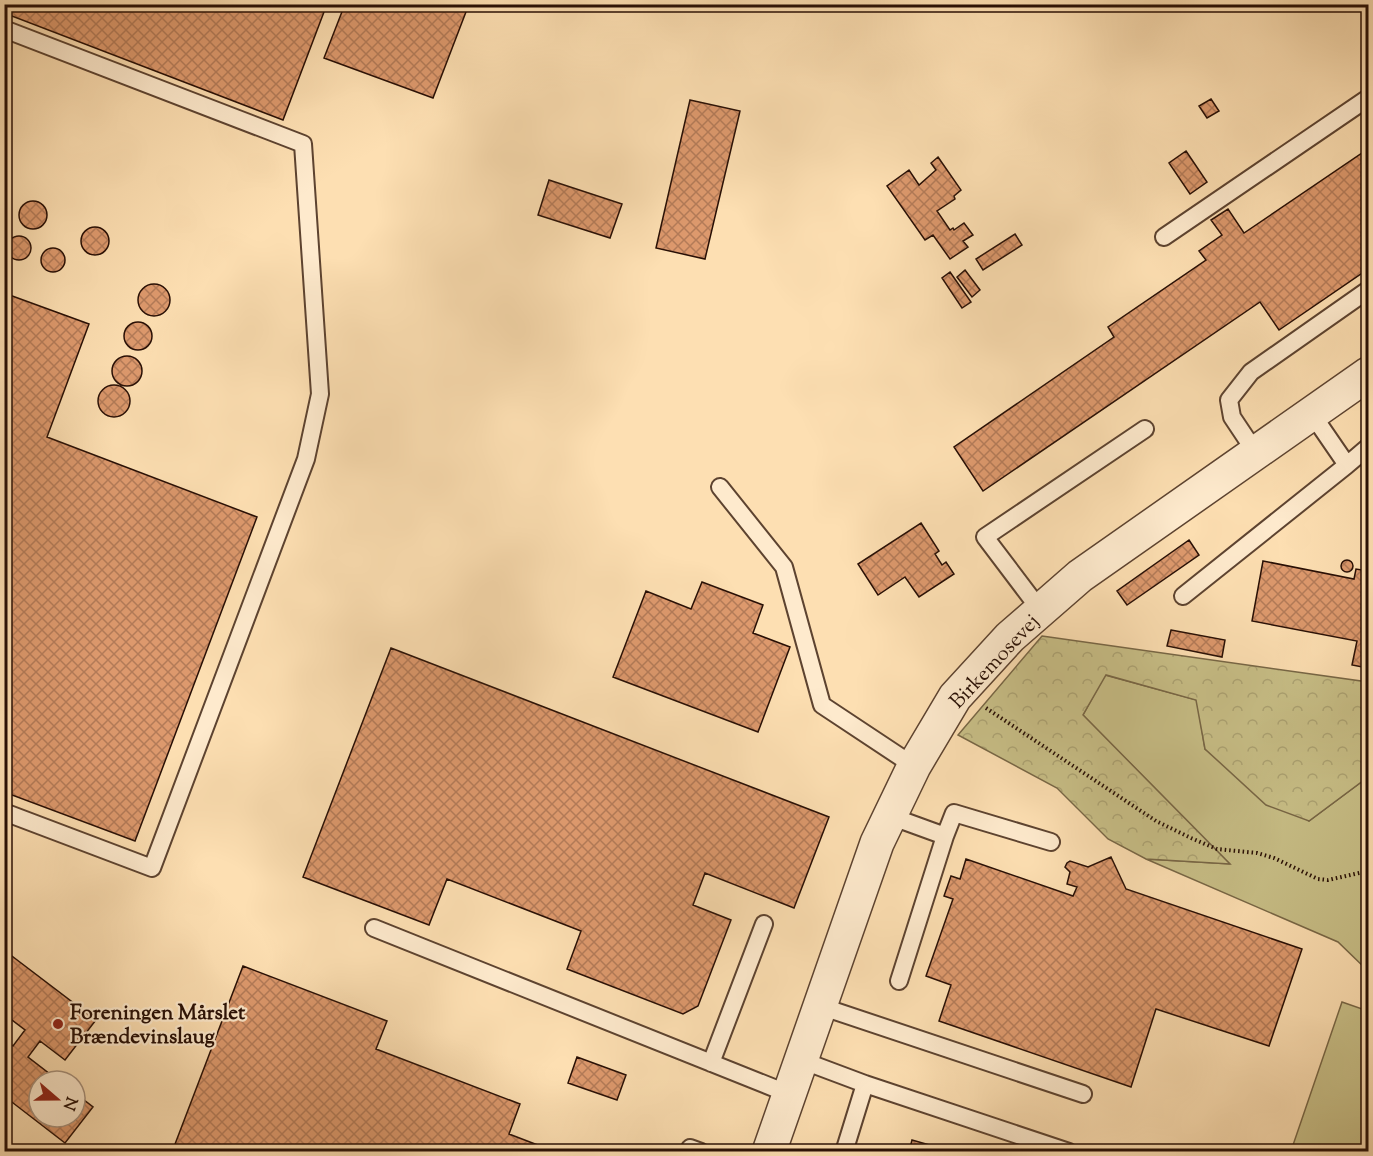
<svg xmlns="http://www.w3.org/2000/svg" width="1373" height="1156" viewBox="0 0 1373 1156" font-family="'Sorts Mill Goudy',serif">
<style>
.green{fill:#c8bf87;stroke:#786746;stroke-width:1.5}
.forest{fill:url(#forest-crowns);stroke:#786746;stroke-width:1.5}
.building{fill:url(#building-cross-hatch);stroke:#280f05;stroke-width:1.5}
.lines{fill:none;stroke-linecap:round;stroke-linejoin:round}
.service-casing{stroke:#5d4330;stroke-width:20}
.minor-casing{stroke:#5d4330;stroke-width:36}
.path{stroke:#280f05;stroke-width:4;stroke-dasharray:1.5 3;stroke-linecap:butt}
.service{stroke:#feeacd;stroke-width:16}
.minor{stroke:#feeacd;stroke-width:33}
.poi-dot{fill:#8f2418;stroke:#feeacd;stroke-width:2}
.labels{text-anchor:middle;stroke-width:4.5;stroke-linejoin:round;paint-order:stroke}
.street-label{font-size:21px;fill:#280f05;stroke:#feeacd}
.poi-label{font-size:21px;font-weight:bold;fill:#280f05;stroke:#feeacd;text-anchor:start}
</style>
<defs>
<pattern id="forest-crowns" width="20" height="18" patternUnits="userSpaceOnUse" patternTransform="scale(1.5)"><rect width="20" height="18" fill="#c8bf87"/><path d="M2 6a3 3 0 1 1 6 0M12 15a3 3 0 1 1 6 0" fill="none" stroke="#aca373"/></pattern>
<pattern id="building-cross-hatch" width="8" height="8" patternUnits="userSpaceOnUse" patternTransform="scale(1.5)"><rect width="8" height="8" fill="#dd996d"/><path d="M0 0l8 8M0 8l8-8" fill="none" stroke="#b37b58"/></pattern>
</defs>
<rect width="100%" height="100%" fill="#fddfb2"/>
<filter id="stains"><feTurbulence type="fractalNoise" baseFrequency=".00333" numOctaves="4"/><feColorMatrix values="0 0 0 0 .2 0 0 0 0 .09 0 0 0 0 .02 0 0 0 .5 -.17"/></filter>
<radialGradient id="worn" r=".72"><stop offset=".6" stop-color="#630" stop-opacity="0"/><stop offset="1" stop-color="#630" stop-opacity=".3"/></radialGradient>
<!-- green -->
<path class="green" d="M1105,675L1197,700L1205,749L1309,821L1368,777V971L1338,942L1146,859L1229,864L1083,715Z
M1342,1002L1368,1011V1151H1302L1292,1148Z"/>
<!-- forest -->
<path class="forest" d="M1042,636L1368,682V777L1309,821L1266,805L1205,749L1196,700L1106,675L1083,715L1230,864L1146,859L1108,839L1057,788L958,735Z"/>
<!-- building -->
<path class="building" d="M4,4H327L283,120L4,13Z
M345,4H469L433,98L324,58Z
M1211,99L1219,111L1207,118L1199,106Z
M690,100L740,111L705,259L656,248Z
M1368,149V269L1279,330L1260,302L983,491L954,447L1114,337L1108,327L1206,260L1199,251L1222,235L1211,220L1228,209L1244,233Z
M1186,151L1207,182L1190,194L1169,163Z
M938,157L961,190L954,196L955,199L937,211L950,230L953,228L954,230L964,223L973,235L963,241L968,247L950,259L933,235L925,240L887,186L909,170L919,185L936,170L931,163Z
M549,180L622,204L610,238L538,215Z
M4,191L9,196L10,206L4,211Z
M19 215a14 14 0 1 1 28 0a14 14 0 1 1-28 0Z
M81 241a14 14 0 1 1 28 0a14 14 0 1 1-28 0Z
M1015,234L1022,245L983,270L976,259Z
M7 248a12 12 0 1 1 24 0a12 12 0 1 1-24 0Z
M41 260a12 12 0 1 1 24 0a12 12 0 1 1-24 0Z
M965,270L980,290L972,297L957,277Z
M950,272L971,302L962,308L942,278Z
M138 300a16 16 0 1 1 32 0a16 16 0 1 1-32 0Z
M4,293L89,324L47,437L257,517L135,841L4,792Z
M124 336a14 14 0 1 1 28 0a14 14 0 1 1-28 0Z
M112 371a15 15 0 1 1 30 0a15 15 0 1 1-30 0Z
M98 401a16 16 0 1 1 32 0a16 16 0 1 1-32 0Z
M921,523L939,551L935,554L942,565L946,562L954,574L919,597L905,577L878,595L858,564Z
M1189,540L1199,555L1127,605L1117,591Z
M1341 566a6 6 0 1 1 12 0a6 6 0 1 1-12 0Z
M1263,561L1354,579L1356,569L1368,571V668L1352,665L1357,641L1252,621Z
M702,582L763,605L753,633L790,647L758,732L613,677L646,591L691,609Z
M1171,630L1225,640L1222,657L1167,646Z
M391,648L829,817L794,908L705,873L693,905L731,920L698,1006L683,1014L567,969L581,931L447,879L429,925L303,877Z
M1111,857L1126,889L1302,949L1269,1046L1156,1009L1131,1087L939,1021L951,985L926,976L953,899L944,896L951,876L960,879L966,859L1073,896L1077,887L1067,884L1070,872L1065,867L1067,863L1070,861L1088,867Z
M4,950L96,1020L65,1060L40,1041L28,1057L59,1081H39V1117H75V1093L93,1107L65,1143L4,1096V1039L13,1046L25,1030L4,1014Z
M243,966L387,1021L376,1049L520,1104L509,1134L556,1152H172Z
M577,1057L626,1075L617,1100L568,1083Z
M912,1140L954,1152H909Z"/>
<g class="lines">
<!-- service casing -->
<g class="service-casing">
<path id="service" d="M4,29L303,144L320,394L306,459L152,868L4,812
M1164,237L1368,98
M1256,453L1232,417L1229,400L1251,372L1368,290
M1347,465L1368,447
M720,487L784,567L822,705L914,766
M1183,596L1347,465L1312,414
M1041,611L985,537L1145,429
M890,816L945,836L899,981
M945,836L954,813L1051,842
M374,928L789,1094
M820,1006L1083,1094
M801,1060L865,1084L844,1152
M711,1063L764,924
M865,1084L1069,1152
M689,1152L690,1148L701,1152"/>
</g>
<!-- minor casing -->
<g class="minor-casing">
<path id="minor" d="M769,1152L877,843L914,766L955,697L1010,637L1080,576L1368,374"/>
</g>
<!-- path -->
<path class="path" d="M986,708L1156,821L1191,838L1217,849L1257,853L1274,858L1318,879L1328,880L1368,871"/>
<!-- service -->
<use href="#service" class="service"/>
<!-- minor -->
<use href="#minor" class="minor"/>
</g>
<!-- markers -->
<circle class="poi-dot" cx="58" cy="1024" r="6"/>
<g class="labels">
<!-- street labels -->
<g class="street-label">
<text transform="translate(994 661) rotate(-47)" y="7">Birkemosevej</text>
</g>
<!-- poi labels -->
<g class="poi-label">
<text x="70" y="1019">Foreningen Mårslet<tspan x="70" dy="24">Brændevinslaug</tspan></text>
</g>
</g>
<!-- margin -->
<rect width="1373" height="1156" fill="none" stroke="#fddfb2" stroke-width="24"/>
<rect x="6" y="6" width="1361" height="1144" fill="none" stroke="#280f05" stroke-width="3"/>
<rect x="12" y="12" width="1349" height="1132" fill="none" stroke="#280f05" stroke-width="1.5"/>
<!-- north arrow -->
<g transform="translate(57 1099) rotate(110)"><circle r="28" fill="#feeacd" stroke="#a8927d" stroke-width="1.5"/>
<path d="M0-4.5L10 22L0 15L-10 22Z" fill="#8f2418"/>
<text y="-9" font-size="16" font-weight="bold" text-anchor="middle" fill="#280f05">N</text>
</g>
<rect width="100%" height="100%" filter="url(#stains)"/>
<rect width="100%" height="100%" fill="url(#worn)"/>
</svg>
